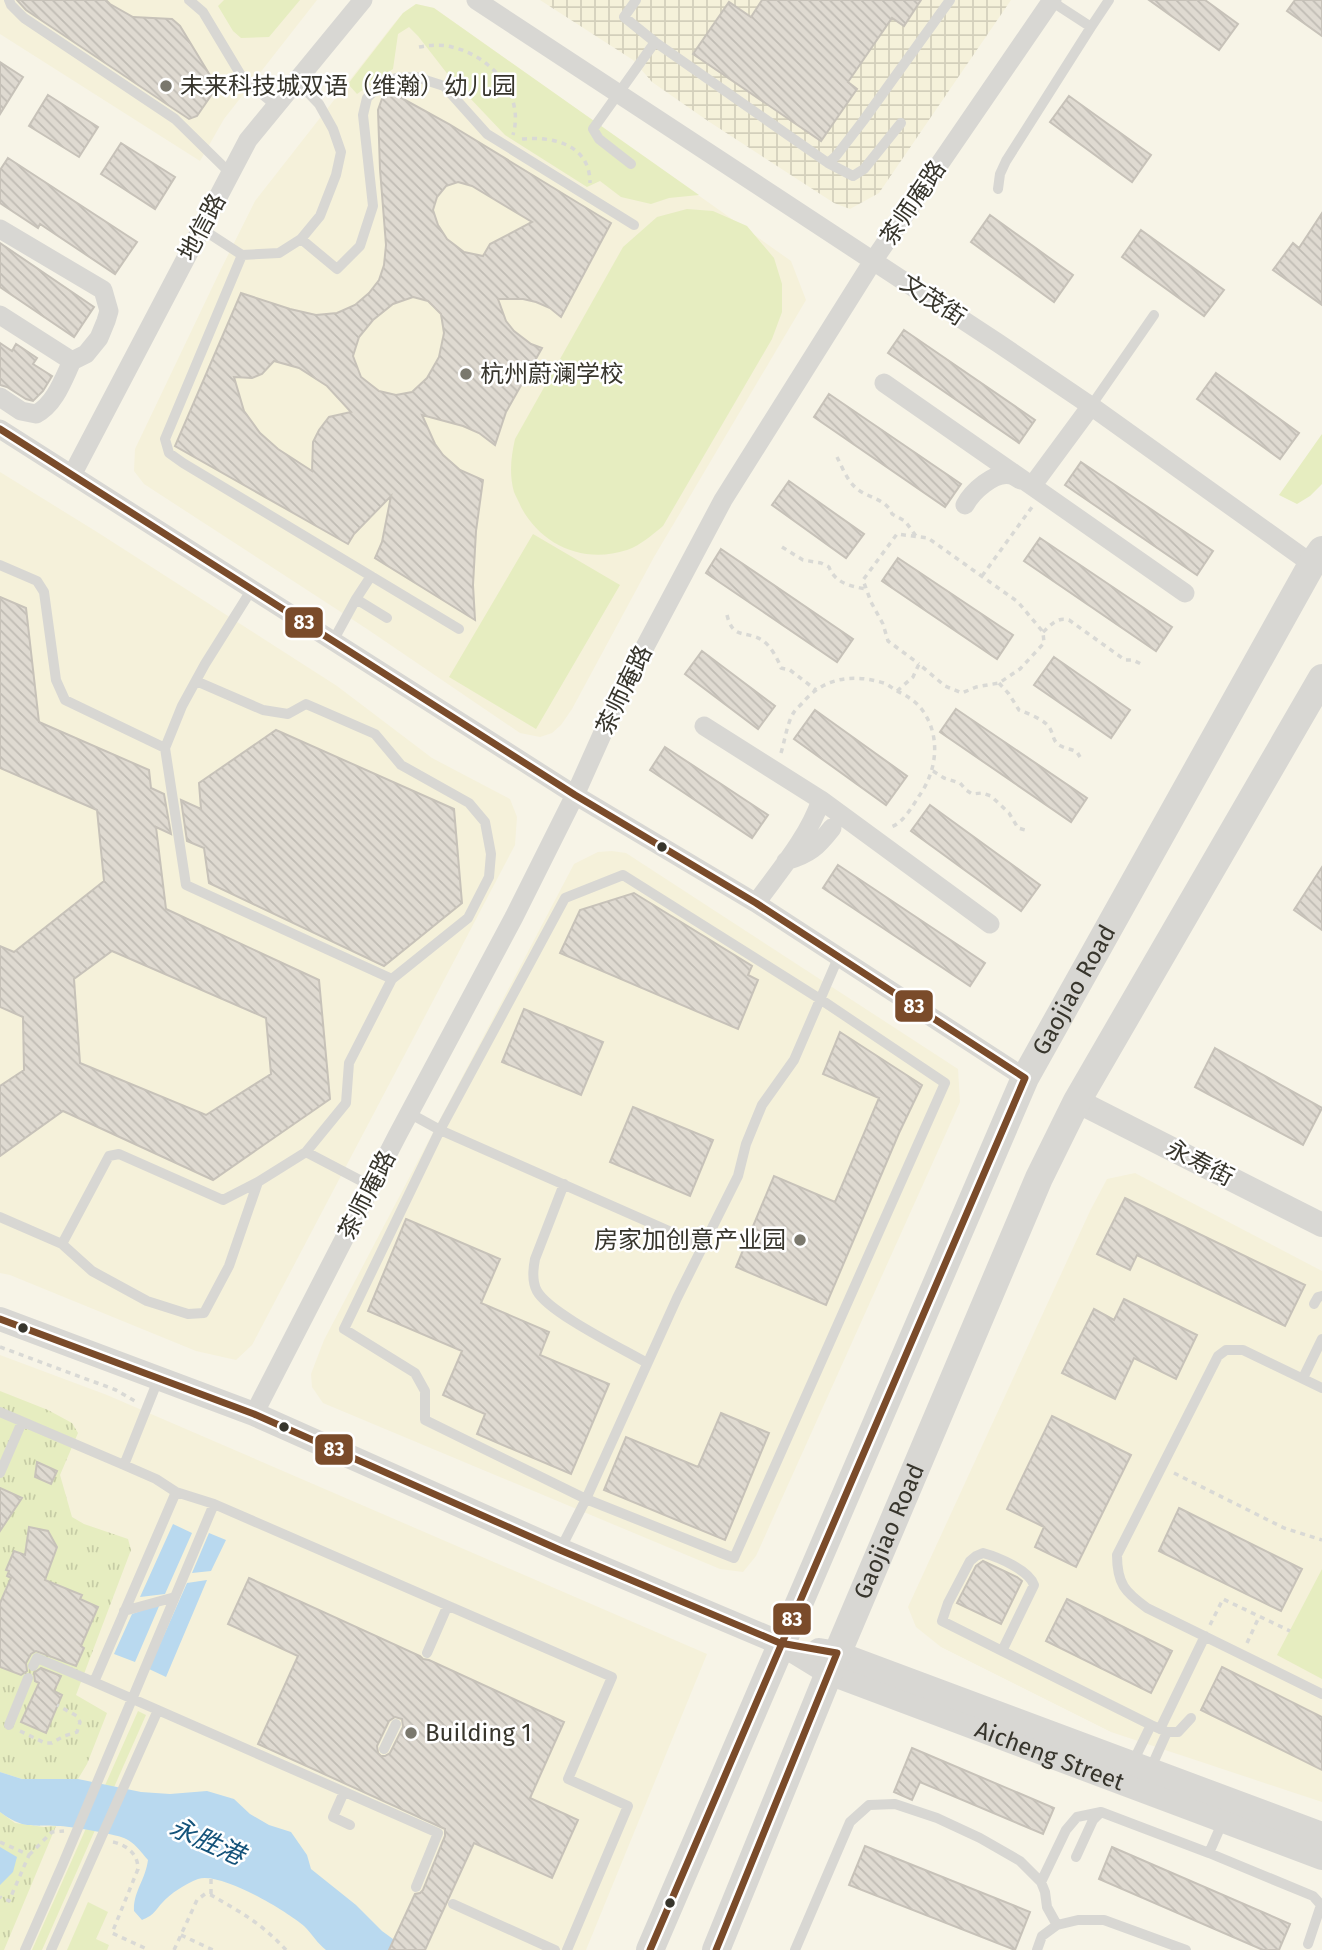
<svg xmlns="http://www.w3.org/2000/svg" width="1322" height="1950" viewBox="0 0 1322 1950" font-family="'Fira Sans','Noto Sans SC',sans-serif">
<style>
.built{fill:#f5f1da}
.industrial{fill:url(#industrial-grid)}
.grass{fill:#e6edc0}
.park{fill:url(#park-tufts)}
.water{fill:#b9d9ef}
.building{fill:url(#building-back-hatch);stroke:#c7c2b9;stroke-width:2;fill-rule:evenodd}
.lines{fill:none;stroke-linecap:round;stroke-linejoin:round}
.path{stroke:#d9d9d5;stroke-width:3.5;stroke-dasharray:5 5;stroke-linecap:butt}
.service{stroke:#d8d7d3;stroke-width:10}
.minor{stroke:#d8d7d3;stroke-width:19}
.tertiary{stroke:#d8d7d3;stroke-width:24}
.secondary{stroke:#d8d7d3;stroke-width:28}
.bus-1-casing{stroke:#fff;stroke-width:12}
.bus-1{stroke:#7a4b2a;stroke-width:7}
.poi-dot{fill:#7a786d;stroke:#fff;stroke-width:2.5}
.bus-dot{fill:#37352c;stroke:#fff;stroke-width:2.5}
.labels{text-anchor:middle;stroke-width:5;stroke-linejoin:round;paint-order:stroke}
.poi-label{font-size:24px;fill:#37352c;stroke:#fff;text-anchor:start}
.street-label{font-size:24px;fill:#37352c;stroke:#fff}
.water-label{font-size:26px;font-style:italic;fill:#15537a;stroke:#fff}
.line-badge{stroke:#fff;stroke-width:2.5}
.badge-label{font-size:19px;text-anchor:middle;font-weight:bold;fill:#fff}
</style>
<defs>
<pattern id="industrial-grid" width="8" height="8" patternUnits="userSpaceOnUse" patternTransform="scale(1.75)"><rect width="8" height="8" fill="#f5f1da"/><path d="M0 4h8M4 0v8" fill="none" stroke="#d3cfbb"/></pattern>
<pattern id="park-tufts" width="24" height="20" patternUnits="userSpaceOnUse" patternTransform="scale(1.75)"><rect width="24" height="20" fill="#e6edc0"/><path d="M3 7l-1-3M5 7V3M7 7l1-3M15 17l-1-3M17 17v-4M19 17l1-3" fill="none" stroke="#c6cca5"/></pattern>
<pattern id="building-back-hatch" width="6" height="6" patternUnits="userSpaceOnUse" patternTransform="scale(1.75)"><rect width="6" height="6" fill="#dfdad1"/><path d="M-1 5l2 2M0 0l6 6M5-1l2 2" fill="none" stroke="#c0bcb4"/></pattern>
</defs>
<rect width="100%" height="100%" fill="#f7f4e7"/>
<!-- built -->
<path class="built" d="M0,0H317L224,119L200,161L0,34Z
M416,4L434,8L791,261L806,300L654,557L572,709L561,725L552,733L540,737L520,733L367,629L144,484L134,471L135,449L221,269L255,201L392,26L403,13Z
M0,472L97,532L337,686L432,758L510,799L517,817L515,845L252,1345L236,1360L196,1351L10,1275L0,1273Z
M612,851L626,853L958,1069L960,1102L756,1556L743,1572L720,1569L323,1403L312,1387L311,1374L324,1340L574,864L598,852Z
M1135,1173L1322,1271V1802L1111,1732L941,1647L916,1627L908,1607L1090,1211L1107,1179Z
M0,1355L107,1395L707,1654L586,1950H0Z"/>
<!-- industrial -->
<path class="industrial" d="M540,0H1011L879,193L850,209L834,203L708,121L652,82L633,60Z"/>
<!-- grass -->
<path class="grass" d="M224,0H300L269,37L241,38L233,31L218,6Z
M416,4L434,8L699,195L669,198L651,204L621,197L600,181L587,187L505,135L449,76L418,36L409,27L398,34L393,69L357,94L348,84L403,13Z
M687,209L713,211L747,226L774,258L782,284V312L772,339L663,526C652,535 641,545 627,550C584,564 542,546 521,507C519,502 516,497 514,492C509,474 511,457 515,439L623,247L657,217Z
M1322,434V484L1310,496L1297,504L1279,495Z
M533,534L620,585L536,729L449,677Z
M1322,1569V1679L1277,1655Z
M138,1711L146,1715L42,1950H32Z
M88,1902L108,1912L96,1939L109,1945L107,1950H67Z"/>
<!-- park -->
<path class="park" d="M0,1391L48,1410L72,1423L78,1433L60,1475L72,1517L84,1524L128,1539L131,1550L76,1695L107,1713L87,1764L78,1779H22L0,1772Z
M0,1812L15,1823L44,1827L56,1826L4,1950H0Z"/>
<!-- water -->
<path class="water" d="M173,1524L192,1533L165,1594L140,1597Z
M209,1533L226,1540L211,1571L192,1573Z
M207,1580L166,1677L149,1669L187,1583Z
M160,1604L135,1662L114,1654L132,1614Z
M0,1772L22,1779H78L141,1792L170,1794L207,1791L234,1799L250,1814L269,1825L291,1832L307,1855L311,1869L356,1905L382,1931L408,1950H326C318,1944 312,1934 304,1926C287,1911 220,1871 198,1879C185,1884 171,1893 162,1903C154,1912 154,1915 142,1920L134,1911C133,1892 145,1881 148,1860C141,1852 134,1842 124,1838C115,1834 68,1826 58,1826C31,1825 23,1829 0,1812Z
M0,1847L17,1857L13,1872L0,1885Z"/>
<!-- building -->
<path class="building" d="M17,0H106L110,4L133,17L172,19L180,26L211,77L214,88L212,94L197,116L189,119L26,10Z
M762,0H921L904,26L892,18L848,82L857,89L821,141L693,54L729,2L751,17Z
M1149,0H1205L1238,24L1219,50Z
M1295,0H1322V36L1287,11Z
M0,62L23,77L0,114Z
M48,95L98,127L79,157L29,126Z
M396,95L449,124L611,223L561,317L550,308L536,302L523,299H498L506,321L514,331L531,344L542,348L506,412L495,445L479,433L463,426L422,415L435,444L443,455L460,470L483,480L476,531L473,585L475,620L375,558L382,542L391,496L354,534L348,544L175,446L241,293L290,309L316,315L337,313L355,305L369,293L379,280L384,265L386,245L380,169L378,110L383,96ZM458,182L472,186L532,222L490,244L483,256L464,252L447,239L438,225L433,210L437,197L446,186ZM413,297L428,301L441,314L444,333L439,357L427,378L412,392L396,395L379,391L361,377L353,356L359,337L373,320L393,304ZM274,361L299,368L327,386L351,412L329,417L319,430L313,442L312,471L278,449L260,433L244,411L234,377L252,378L262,374Z
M1069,96L1151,155L1132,182L1050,122Z
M121,143L175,177L155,209L101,174Z
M8,158L137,242L115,274L40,224L38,228L0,203V170Z
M1322,213V305L1273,270L1293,243L1299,248Z
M990,215L1073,275L1054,302L971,242Z
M1141,230L1224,290L1204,316L1122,257Z
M0,243L94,307L74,337L0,287Z
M904,330L1035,420L1019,443L888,353Z
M0,343L12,351L16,344L37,358L33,364L52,376L43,391L33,401L26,399L7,387L0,385Z
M1216,373L1299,433L1280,459L1197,399Z
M829,394L961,484L945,507L814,417Z
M1081,462L1213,551L1197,575L1065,485Z
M789,481L864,534L846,558L772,505Z
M1040,538L1172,627L1156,651L1024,561Z
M721,549L853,639L837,662L706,573Z
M898,558L1013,635L997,659L882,581Z
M0,597L26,608L39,722L149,770L151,788L164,794L171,834L156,827L166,909L319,980L330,1099L213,1180L63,1111L0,1156V1086L24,1070L23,1017L0,1007V946L14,952L104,881L97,810L0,768ZM112,951L266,1018L271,1074L206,1115L80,1063L74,979Z
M702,651L775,706L758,729L685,674Z
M1054,657L1130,710L1111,738L1034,685Z
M956,709L1087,798L1071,822L940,732Z
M815,710L907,776L886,805L794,739Z
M276,730L454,809L462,903L384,966L209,883L204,848L187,841L181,800L201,809L199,783Z
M665,747L768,815L752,838L650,770Z
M930,805L1040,885L1021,911L911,831Z
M838,865L985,963L970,986L823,888Z
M1322,867V930L1294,910Z
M634,893L752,966L748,975L758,980L738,1029L560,953L580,910Z
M524,1009L603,1042L581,1095L502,1062Z
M840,1032L922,1085L899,1133L826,1305L736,1267L774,1176L835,1202L879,1098L823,1074Z
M1215,1048L1322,1108L1303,1145L1195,1087Z
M633,1107L713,1140L690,1196L610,1162Z
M1125,1198L1305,1285L1285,1326L1137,1255L1130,1270L1097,1254Z
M406,1219L500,1259L481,1303L549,1332L540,1355L609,1384L571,1474L477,1434L485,1414L443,1395L462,1351L368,1311Z
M1124,1299L1197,1335L1176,1379L1134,1358L1115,1399L1062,1373L1094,1309L1114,1320Z
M721,1413L769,1433L725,1540L604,1490L626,1437L698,1467Z
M1052,1416L1131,1455L1076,1567L1035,1547L1044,1527L1007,1509Z
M37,1462L57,1471L51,1484L35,1477Z
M0,1488L22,1498L0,1531Z
M1179,1508L1302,1569L1281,1611L1159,1551Z
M29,1527L48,1531L57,1547L45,1580L82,1595L80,1599L98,1607L81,1646L84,1648L76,1666L36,1651L31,1654L26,1663L27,1671L21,1675L0,1667V1603L11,1578L7,1576L9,1571L6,1570L14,1551L25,1555Z
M983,1561L1017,1577L1022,1581L1001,1624L957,1603L976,1566Z
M249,1578L420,1656L423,1659L429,1660L564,1722L530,1798L578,1820L552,1878L474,1843L425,1950H389L415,1894L420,1893L423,1890L445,1836V1829L258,1744L298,1656L228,1624ZM395,1717L402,1719L403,1727L390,1753L385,1756H381L378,1753L377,1746L389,1721Z
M1067,1599L1172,1651L1151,1693L1046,1641Z
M1222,1667L1322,1717V1770L1201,1710Z
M41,1668L61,1676L54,1691L62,1695L46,1733L21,1722L39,1683L35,1681L34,1673Z
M912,1748L1054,1808L1043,1834L920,1782L912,1800L894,1792Z
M865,1846L1030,1912L1015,1950L849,1885Z
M1112,1847L1290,1924L1279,1950H1263L1099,1879Z"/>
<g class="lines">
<!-- path -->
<path class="path" d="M419,47C430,45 441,44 452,47C490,56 525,93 513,135
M522,139C554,136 590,145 590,183
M837,457C842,467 847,480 855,487C866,498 886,498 892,514L905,521L916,536
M782,547L803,560L821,563L829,567C835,583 850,586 866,589
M982,576L1032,507
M727,615C733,640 745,630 762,640C770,645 778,659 781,668L790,670L816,690
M1043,632C1052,624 1057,617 1069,620L1125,660H1133L1143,665
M999,683L1009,694L1019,710C1027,713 1045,720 1049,727C1054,734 1052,742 1061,746C1066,749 1072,749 1077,752L1080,757
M897,691L913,677L919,664L945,686L962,693L976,687L999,683L1020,669L1044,643L1043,632L1018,602L928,538L897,534L863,580L871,602L883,624L888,641L919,664
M781,753C785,740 787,723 794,712C797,708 802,704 805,700C826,677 854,674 884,683C889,685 893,689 897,691C907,696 916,701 923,711C941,737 937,771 919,796C912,807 903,823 891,827
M933,771L944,778L960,783L966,790L972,794L982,793L991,796L1009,813L1018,828L1025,830
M0,1347L116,1390L135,1401
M1174,1473L1284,1528L1322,1540
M1210,1625L1223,1599L1290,1631
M1247,1643L1259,1617
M20,1731L45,1743H52L64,1736L77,1732L80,1722L77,1716L57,1705
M0,1842L29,1855L9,1901L0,1897
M113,1842C127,1845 138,1854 138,1869L112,1933L149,1950
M29,1855L52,1832L64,1831
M211,1879V1895
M181,1935L213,1950
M174,1950L197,1900L205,1894L211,1895C242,1913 261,1923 286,1950"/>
<!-- service -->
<path class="service" d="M9,0L11,5L24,18L175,119L230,173
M189,0L203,12L242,77L276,106
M636,0L624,17L655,42L828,163L836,156L863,121L950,0
M1051,1L1091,27L1109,0
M828,163L853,176L864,169L901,123
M631,164L599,139L593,129L655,42
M998,189L1000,174L1006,161L1091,27
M202,229L242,255L279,253L301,239L320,216L336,175L341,152L333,129L319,104L297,81
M301,239L337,269L360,246L373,206L363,115L367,98L378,87L396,78L416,77L444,86L487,134L634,225
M242,255L165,439L169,453L183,463L459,629
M1091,406L1154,315
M0,565L37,581L44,592L56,680L65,700L165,748
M252,589L205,664L182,706L165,748L186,885L392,979L349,1063L346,1103L306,1152L258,1182L223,1200L119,1154L109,1156L62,1244L92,1271L147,1301L188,1314L204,1313L229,1266L258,1182
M356,599L371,576
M333,641L356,599L387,618
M196,681L263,710L288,714L306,704L375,734L401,765L469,803L485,822L491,854L489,877L468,918L392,979
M409,1113L440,1130L344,1329L415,1373L425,1391V1420L586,1499L734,1558L945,1083L820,999L623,875L565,898L440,1130L703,1246
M306,1152L371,1186
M564,1184L535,1259C533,1269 532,1282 537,1291C549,1313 623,1349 647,1363
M0,1217L62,1244
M1314,1304L1318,1297L1322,1296
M1303,1378L1322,1339
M158,1380L124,1465L156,1479L176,1492L214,1504L612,1677L568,1779L628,1806L567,1950
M1322,1388L1243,1350H1226L1218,1356L1117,1555C1117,1584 1125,1592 1147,1608L1322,1694
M0,1412L124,1465
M0,1473L22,1422
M176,1492L94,1682L438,1833L416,1887
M561,1548L586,1499L677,1298L738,1176L746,1144L762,1105L794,1060L838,958
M124,1611L175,1597
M1002,1651L1034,1585C1029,1570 998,1557 983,1553L976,1556L970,1561L948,1603L942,1621L1151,1725L1167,1732H1178L1191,1718
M427,1653L447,1607
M33,1666L37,1658L94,1682
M9,1725L28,1678
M1160,1729L1205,1636
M384,1749L396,1724
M1133,1762L1151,1725
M1150,1770L1167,1732
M344,1792L333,1817L350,1825
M1209,1853L1313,1896L1321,1905L1308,1944
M1076,1857L1093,1820L1101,1812L1209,1853L1223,1821
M453,1904L555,1950
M1057,1925L1047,1907L1045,1892L1041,1882L1066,1830L1077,1817L1101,1812
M25,1950L62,1866L214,1504
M51,1950L158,1710
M795,1950L850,1822L869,1805L895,1804L937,1818L980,1838L1020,1861L1041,1882
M1037,1950L1042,1936L1057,1925L1078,1920H1104L1186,1950"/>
<!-- minor -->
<path class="minor" d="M476,0L998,343L1091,406L1312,564
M0,229L103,290L109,311L106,321L99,338L86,354L72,361L0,315
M884,383L1032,486
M0,397L21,411L36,414C55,404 63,380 72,361
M1091,406L1032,486L1185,593
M0,429L575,795L756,903L1025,1078
M72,475L248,140L363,0
M965,505C972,492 994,471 1011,475C1015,476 1018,479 1021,480
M704,726L821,800
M786,861C810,854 817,847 832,828
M756,903C779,871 808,838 821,800L990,924
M254,1414L397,1136L514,917L575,795L622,690L723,500L873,261L1052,0"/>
<!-- tertiary -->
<g class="tertiary">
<path d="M1077,1101L1322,1225"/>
<path id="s1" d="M0,1319L254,1414L560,1550L780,1643L829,1673L1322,1858"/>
<path d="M819,1650L837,1653L1322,1834"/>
</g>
<!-- secondary -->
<g class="secondary">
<path id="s2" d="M650,1950L1025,1078L1312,564L1322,550"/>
<path id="s3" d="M716,1950L829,1673L1039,1178L1077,1101L1322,678"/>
</g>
<!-- bus-1 casing -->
<g class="bus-1-casing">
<path id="bus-1" d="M0,429L575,795L756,903L1025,1078L650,1950
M0,1319L254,1414L560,1550L780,1643L837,1653L716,1950"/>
</g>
<!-- bus-1 -->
<use href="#bus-1" class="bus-1"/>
</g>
<!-- markers -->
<g class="poi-dot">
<circle cx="166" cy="86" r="7"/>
<circle cx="466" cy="374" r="7"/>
<circle cx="800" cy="1240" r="7"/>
<circle cx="411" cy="1733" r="7"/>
</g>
<g class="bus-dot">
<circle cx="662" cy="847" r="6"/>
<circle cx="23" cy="1328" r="6"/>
<circle cx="284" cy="1427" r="6"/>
<circle cx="670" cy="1903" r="6"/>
</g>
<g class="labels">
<!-- poi labels -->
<g class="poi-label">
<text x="180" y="94">未来科技城双语（维瀚）幼儿园</text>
<text x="480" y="382">杭州蔚澜学校</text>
<text x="786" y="1248" text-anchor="end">房家加创意产业园</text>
<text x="425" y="1741">Building 1</text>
</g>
<!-- street labels -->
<g class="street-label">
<text transform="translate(913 203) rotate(-56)" y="8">茶师庵路</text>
<text transform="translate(202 227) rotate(-62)" y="8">地信路</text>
<text transform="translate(933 300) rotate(33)" y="8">文茂街</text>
<text transform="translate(624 690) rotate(-64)" y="8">茶师庵路</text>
<text dy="8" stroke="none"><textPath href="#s2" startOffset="1050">Gaojiao Road</textPath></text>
<text transform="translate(1200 1163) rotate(27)" y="8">永寿街</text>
<text transform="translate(367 1195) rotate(-63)" y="8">茶师庵路</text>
<text dy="8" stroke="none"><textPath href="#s3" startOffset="453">Gaojiao Road</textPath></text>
<text dy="8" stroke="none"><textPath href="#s1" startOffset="1138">Aicheng Street</textPath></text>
</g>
<!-- water labels -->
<g class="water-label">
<text transform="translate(207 1841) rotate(24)" y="9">永胜港</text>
</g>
</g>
<g class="line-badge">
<rect x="284" y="606" width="40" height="33" rx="7" fill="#7a4b2a"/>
<rect x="894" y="989" width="40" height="34" rx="7" fill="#7a4b2a"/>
<rect x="314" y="1433" width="40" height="33" rx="7" fill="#7a4b2a"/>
<rect x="772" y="1602" width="40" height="34" rx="7" fill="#7a4b2a"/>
</g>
<g class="badge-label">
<text x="304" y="629">83</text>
<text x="914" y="1013">83</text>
<text x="334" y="1456">83</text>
<text x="792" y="1626">83</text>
</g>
</svg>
